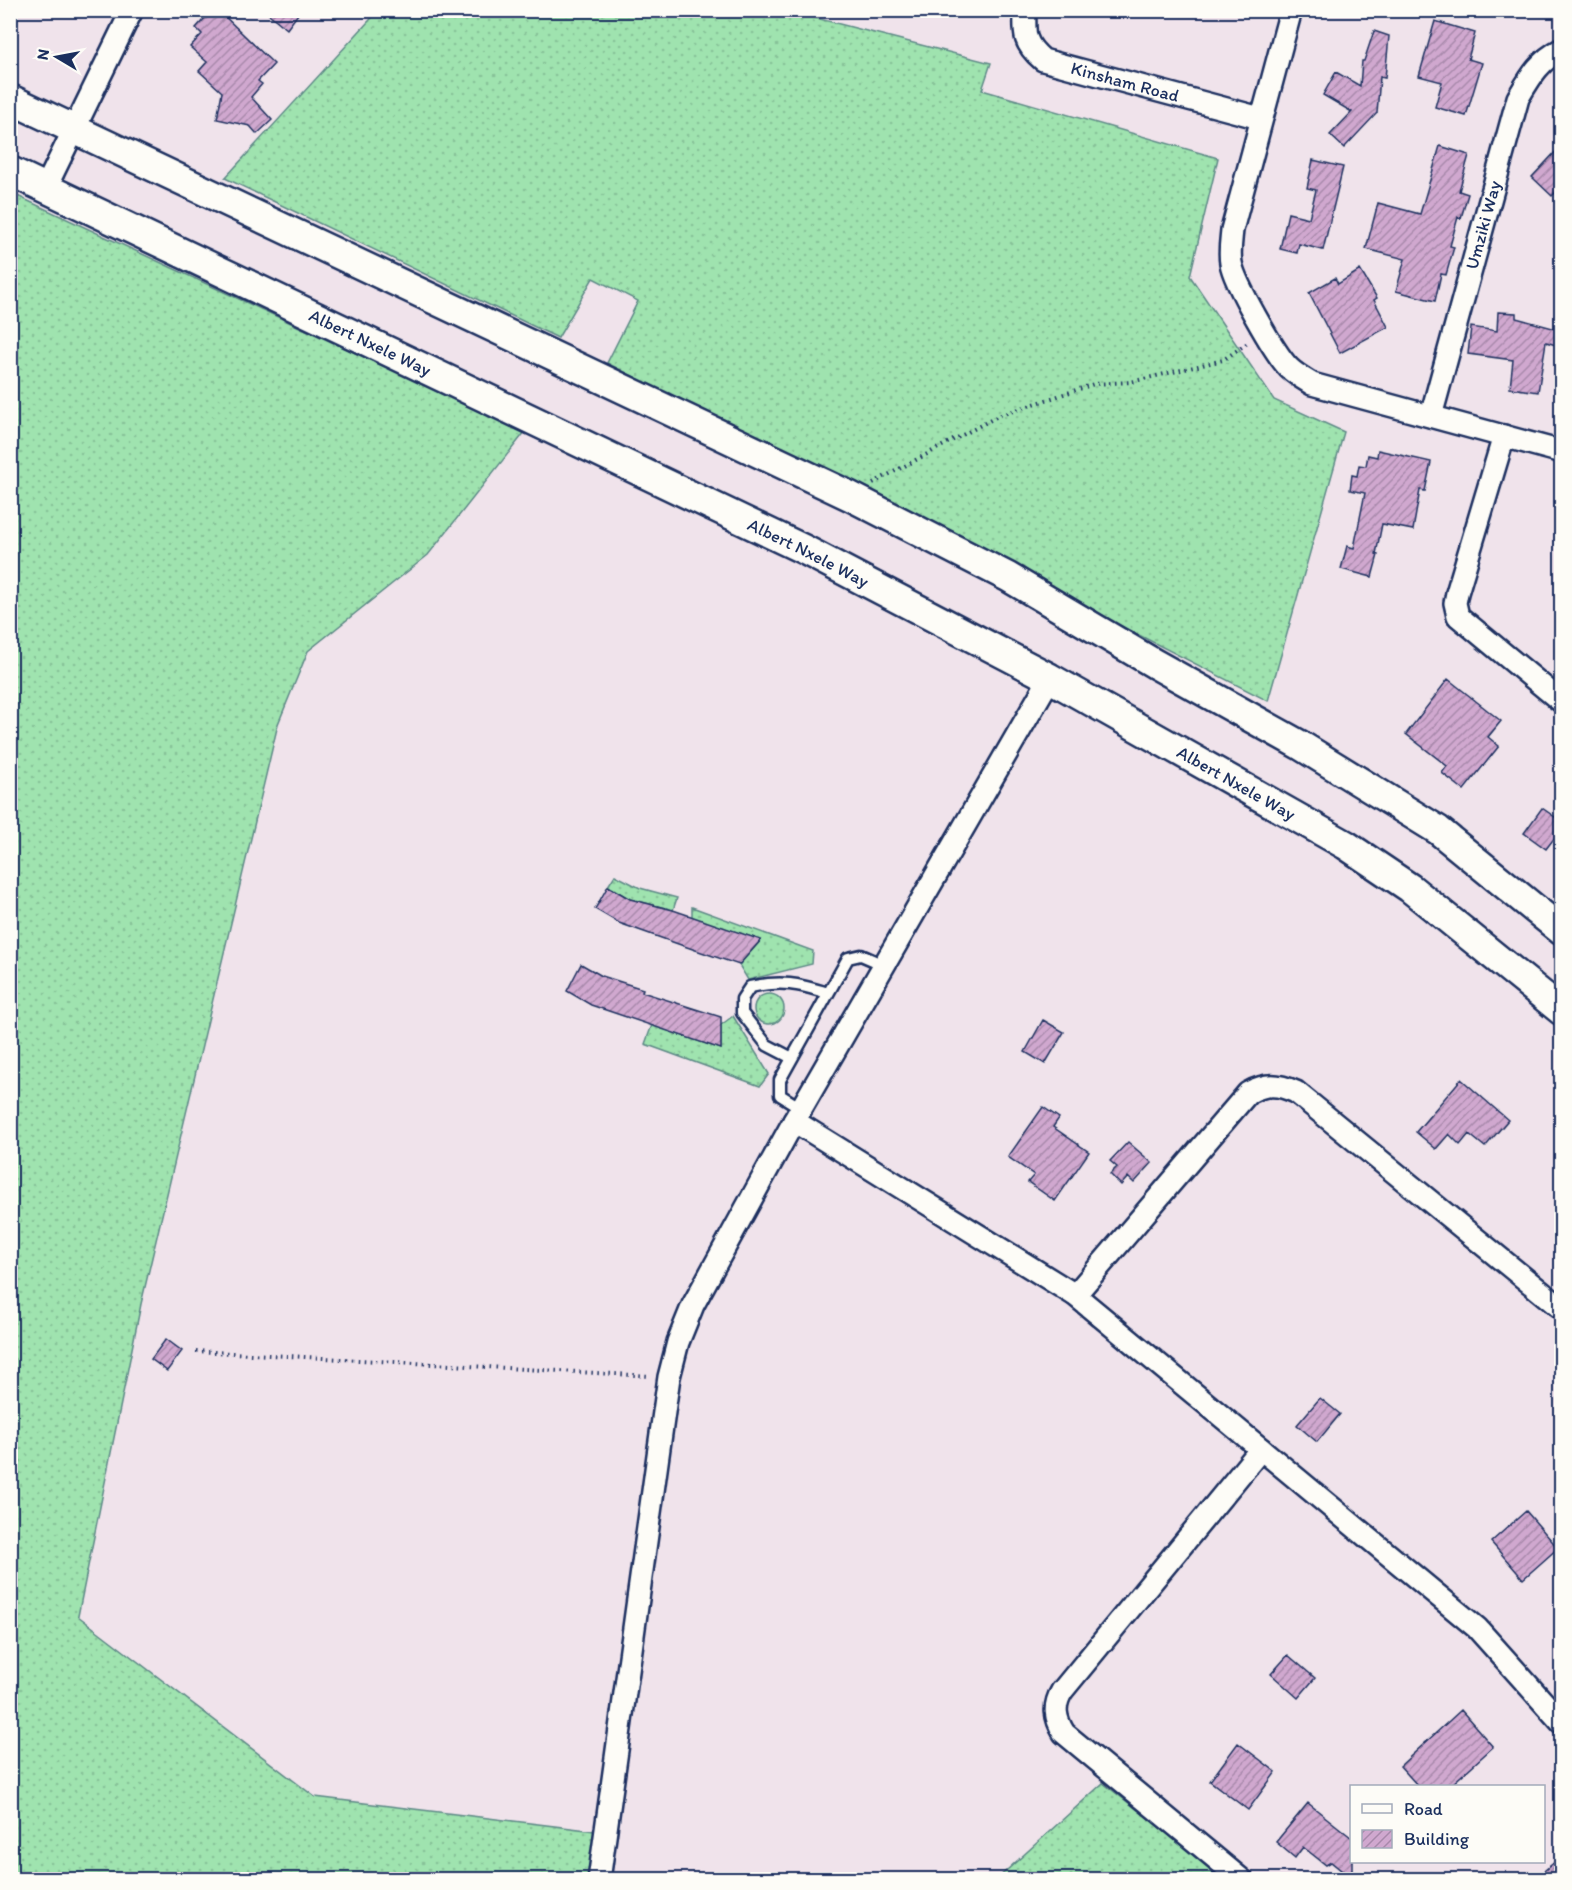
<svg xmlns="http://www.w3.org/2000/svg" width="1572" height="1890" viewBox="0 0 1572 1890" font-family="Itim,sans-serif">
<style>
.grass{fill:url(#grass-dots);stroke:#5d8986;stroke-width:1.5}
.building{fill:url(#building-hatch);stroke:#1b2f5e;stroke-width:1.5}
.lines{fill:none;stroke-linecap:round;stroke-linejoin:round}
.service-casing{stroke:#1b2f5e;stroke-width:15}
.minor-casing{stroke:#1b2f5e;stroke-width:26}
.secondary-casing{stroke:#1b2f5e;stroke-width:33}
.path{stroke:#1b2f5e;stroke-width:4;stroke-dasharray:1.5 4.5;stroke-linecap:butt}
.service{stroke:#fdfcf7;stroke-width:10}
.minor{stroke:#fdfcf7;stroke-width:21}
.secondary{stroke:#fdfcf7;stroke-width:28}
.labels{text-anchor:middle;stroke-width:4.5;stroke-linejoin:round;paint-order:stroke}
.street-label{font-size:18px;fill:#1b2f5e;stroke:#fdfcf7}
</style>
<defs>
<pattern id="grass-dots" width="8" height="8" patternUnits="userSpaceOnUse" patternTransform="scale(1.5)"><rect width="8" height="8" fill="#9fe3af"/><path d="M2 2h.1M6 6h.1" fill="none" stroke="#88c399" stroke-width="1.8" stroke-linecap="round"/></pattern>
<pattern id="building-hatch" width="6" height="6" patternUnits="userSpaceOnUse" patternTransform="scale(1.5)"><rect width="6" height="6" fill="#d0a8cf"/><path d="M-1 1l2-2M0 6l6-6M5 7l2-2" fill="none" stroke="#a889ab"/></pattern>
</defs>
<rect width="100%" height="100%" fill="#f0e3eb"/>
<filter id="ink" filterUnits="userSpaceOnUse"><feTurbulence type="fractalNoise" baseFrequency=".0167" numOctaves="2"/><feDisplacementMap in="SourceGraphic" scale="12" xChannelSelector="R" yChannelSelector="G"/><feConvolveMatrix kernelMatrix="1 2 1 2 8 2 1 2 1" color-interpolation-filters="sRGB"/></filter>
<g filter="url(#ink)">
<!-- grass -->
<path class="grass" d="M379,10L789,11L991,63L982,90L1218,158L1190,276L1274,400L1344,432L1268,701L607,363L638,301L593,278L558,338L225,178Z
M11,193L525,432L428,555L308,651L278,724L141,1304L78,1616L315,1797L595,1831L588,1879L11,1880Z
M615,875L640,888L677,898L673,910L630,899L608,886Z
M692,907L813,951L812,964L748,980L739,965L761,940L692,918Z
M754 1009a15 15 0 1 1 30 0a15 15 0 1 1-30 0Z
M733,1016L769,1074L760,1086L645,1044L652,1025L721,1049V1025Z
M1103,1783L1226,1879L996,1880Z"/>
<!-- building -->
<path class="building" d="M212,10H218L274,64L258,81L262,84L251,97L272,120L257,134L250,126L217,119L222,92L199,71L207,62L190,47L202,34L196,28Z
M264,10H301L287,29Z
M1435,21L1475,33L1468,59L1482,63L1466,116L1435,107L1442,82L1419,76Z
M1374,31L1389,36L1385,78L1380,77L1377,113L1344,148L1330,135L1352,112L1323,95L1336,72L1360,86L1362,61H1364Z
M1562,145V186L1552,196L1532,177Z
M1440,146L1469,155L1459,191L1468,194L1461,218L1458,217L1450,246L1454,247L1446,275L1441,274L1435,301L1396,291L1405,259L1366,249L1378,203L1420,214Z
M1313,160L1343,167L1323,250L1299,244L1297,253L1280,249L1288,213L1309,218L1316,190L1307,188Z
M1360,270L1377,298L1374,300L1388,327L1340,353L1309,293L1335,278L1338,284Z
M1498,312L1516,313V318L1560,330L1556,345L1546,342L1538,392L1510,388L1513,360L1468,354L1471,327L1497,331Z
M1378,450L1431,462L1425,491L1420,490L1413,530L1382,524L1376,554L1378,555L1372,577L1341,569L1347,546L1354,548L1365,493L1350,490L1352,475L1357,476L1359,465L1366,466L1368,455L1377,457Z
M1448,679L1501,721L1488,737L1499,746L1464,790L1442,773L1447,766L1406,734Z
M1542,808L1562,822V828L1546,849L1524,833Z
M608,886L630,899L673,910L761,940L739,965L681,945L619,923L595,909Z
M581,964L602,976L643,989L642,992L721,1017V1049L591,1005L567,991Z
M1043,1020L1064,1032L1045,1064L1025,1052Z
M1461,1079L1508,1120L1485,1147L1469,1134L1460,1145L1449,1134L1436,1149L1416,1132Z
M1043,1107L1059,1118L1053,1127L1089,1152L1055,1201L1028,1182L1034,1175L1008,1157Z
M1128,1142L1152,1163L1134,1183L1128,1177L1121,1185L1110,1174L1117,1167L1110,1161Z
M166,1339L182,1351L167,1371L151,1359Z
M1320,1398L1340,1414L1317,1442L1297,1425Z
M1526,1511L1558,1548L1523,1579L1491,1542Z
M1288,1655L1315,1678L1298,1698L1271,1674Z
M1461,1710L1493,1747L1450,1786H1418L1400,1766Z
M1238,1743L1276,1772L1248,1810L1210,1781Z
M1308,1803L1352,1838V1879L1331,1862L1326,1865L1303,1847L1295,1858L1276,1842Z
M1562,1856V1880H1533Z"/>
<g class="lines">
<!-- service casing -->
<g class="service-casing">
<path id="service" d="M792,1058L767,1045L742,1013V999L750,987C782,980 798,984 828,993
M801,1108L780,1095V1080L848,958L861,955L884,965"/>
</g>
<!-- minor casing -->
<g class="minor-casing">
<g id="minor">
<path id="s1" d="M1025,10C1024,35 1024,44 1043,60L1260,118"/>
<path d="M1291,10L1232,230C1231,241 1229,252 1231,263C1234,282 1275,354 1289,368C1295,374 1304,379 1312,384L1562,452"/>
<path d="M46,187L132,10"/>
<path id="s2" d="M1431,416L1518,98C1531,76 1539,61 1562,49"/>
<path d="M1504,436L1457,593L1455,603L1458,616L1562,702"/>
<path d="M794,1121L1075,1295L1477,1628L1562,1723"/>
<path d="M1075,1295L1248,1093C1266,1083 1278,1084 1296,1092L1562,1309"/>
<path d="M599,1880L664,1412L669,1377L678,1342L693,1305L794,1121L1050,678"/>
<path d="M1242,1880L1064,1733C1055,1718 1053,1706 1062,1691L1261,1449"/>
</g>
</g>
<!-- secondary casing -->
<g class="secondary-casing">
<g id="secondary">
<path d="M10,99L850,496L1008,577L1155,664L1300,745L1438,830L1562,931"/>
<path id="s3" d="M10,171L803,549L1050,678L1346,845L1410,888L1562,1011"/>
</g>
</g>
<!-- path -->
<path class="path" d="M873,483L998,416L1094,384L1131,382L1223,360L1249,342
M196,1351L651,1376"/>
<!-- service -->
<use href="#service" class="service"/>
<!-- minor -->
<use href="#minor" class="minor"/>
<!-- secondary -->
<use href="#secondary" class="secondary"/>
</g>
</g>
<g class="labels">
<!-- street labels -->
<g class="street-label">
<text dy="6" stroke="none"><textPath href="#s1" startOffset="141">Kinsham Road</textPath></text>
<text dy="6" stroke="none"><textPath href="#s2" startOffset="198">Umziki Way</textPath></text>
<text dy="6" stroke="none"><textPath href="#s3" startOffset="399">Albert Nxele Way</textPath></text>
<text dy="6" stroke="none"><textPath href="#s3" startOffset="885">Albert Nxele Way</textPath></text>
<text dy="6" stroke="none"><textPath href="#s3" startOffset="1371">Albert Nxele Way</textPath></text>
</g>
</g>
<!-- margin -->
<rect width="1572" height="1890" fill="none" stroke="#fdfcf7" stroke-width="36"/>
<rect x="18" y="18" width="1536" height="1854" fill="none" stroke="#1b2f5e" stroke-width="2" filter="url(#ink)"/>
<!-- legend -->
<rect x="1350" y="1785" width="195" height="78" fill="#fdfcf7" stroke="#a3aaba" stroke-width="1.5"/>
<rect x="1362" y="1804" width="30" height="9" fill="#fdfcf7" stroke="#a3aaba" stroke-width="1.5"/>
<text x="1404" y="1815" font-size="18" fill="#1b2f5e">Road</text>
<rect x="1362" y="1830" width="30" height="18" fill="url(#building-hatch)" stroke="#a3aaba" stroke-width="1.5"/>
<text x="1404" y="1845" font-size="18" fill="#1b2f5e">Building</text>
<!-- north arrow -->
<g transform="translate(57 57) rotate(280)" stroke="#fdfcf7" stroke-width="4.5" paint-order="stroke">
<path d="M0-4.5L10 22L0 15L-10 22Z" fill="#1b2f5e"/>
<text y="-9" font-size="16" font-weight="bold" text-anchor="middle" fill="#1b2f5e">N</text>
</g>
</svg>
